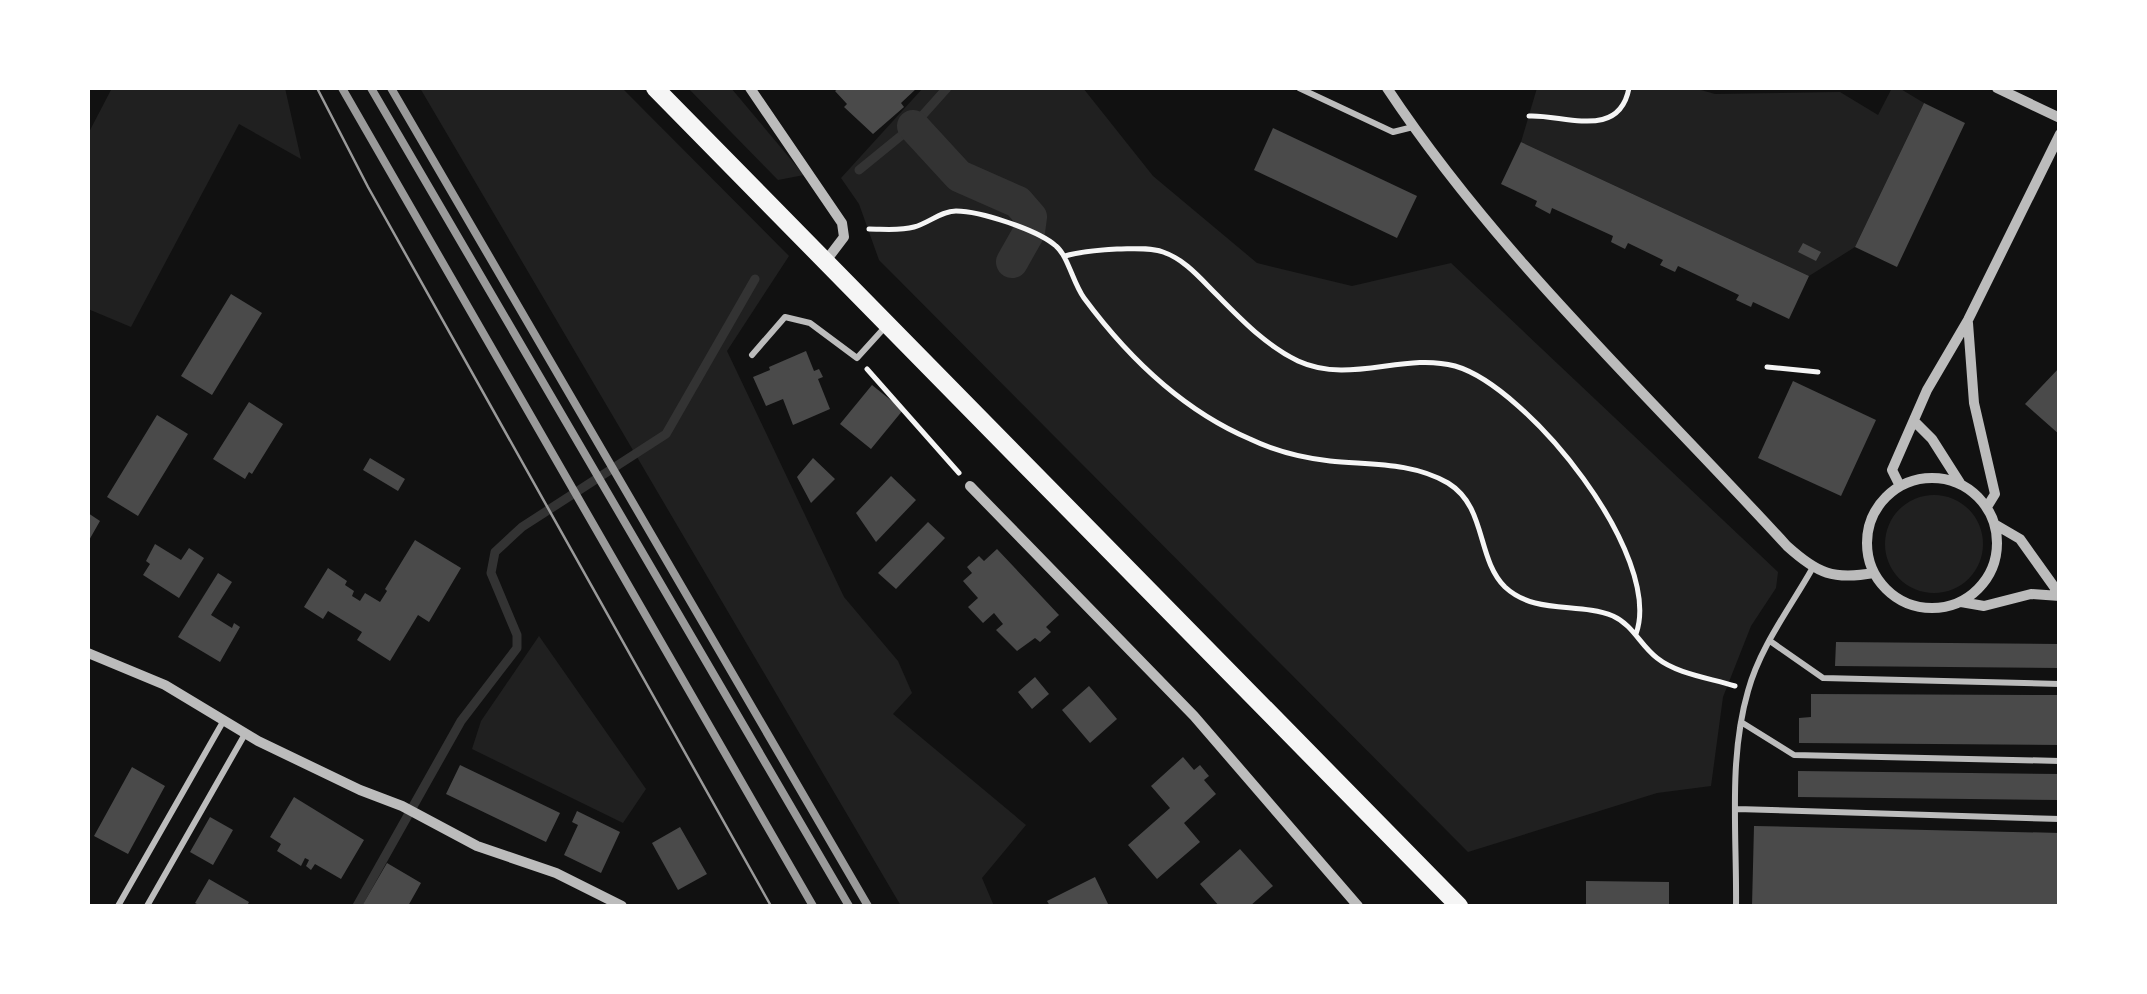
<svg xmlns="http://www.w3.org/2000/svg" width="2147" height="994" viewBox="0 0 2147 994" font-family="Montserrat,sans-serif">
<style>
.green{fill:#202020}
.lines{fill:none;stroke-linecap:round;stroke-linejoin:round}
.stream{stroke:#333;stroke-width:9}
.canal{stroke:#333;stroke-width:32}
.building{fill:#4a4a4a}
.path{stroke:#f5f5f5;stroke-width:5}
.service{stroke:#bcbcbc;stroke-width:6}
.minor{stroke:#bcbcbc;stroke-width:10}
.secondary{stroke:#f5f5f5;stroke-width:18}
.tram{stroke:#9a9a9a;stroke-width:2.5}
.rail{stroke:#9a9a9a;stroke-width:8}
</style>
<rect width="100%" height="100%" fill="#111"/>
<!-- green -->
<path class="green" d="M112,88H285L301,159L239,124L131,327L88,309V134Z
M420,88H622L789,256L727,351L844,597L898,661L912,693L893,714L1026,825L982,878L994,906H901Z
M688,88H731L804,175L778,180Z
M923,88H1083L1153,176L1257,263L1352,286L1451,263L1778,572L1776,588L1751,626L1723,697L1711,786L1657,793L1468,852L879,260L859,204L841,178Z
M1537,88H1694L1715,94L1840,92L1878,115L1892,88H1899L1924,103L1855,247L1809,276L1521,142Z
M1885 544a49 49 0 1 1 98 0a49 49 0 1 1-98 0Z
M539,636L646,789L623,823L472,749L481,721Z"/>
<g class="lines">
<!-- stream -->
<path class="stream" d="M859,170L913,126L947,88
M357,906L461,721L517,648V635L491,573L495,552L522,527L666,434L755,279"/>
<!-- canal -->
<path class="canal" d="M913,126L959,176L1018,202L1031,217L1029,232L1012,262"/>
</g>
<!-- building -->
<path class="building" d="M839,88H917L901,103L904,107L873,134L844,107L847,104L835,91Z
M1924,103L1965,123L1897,267L1855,247Z
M1273,128L1417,196L1397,238L1254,170Z
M1521,142L1809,276L1789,319L1753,302L1751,307L1736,300L1739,295L1678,266L1675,272L1660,265L1663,260L1628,243L1625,249L1611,242L1613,236L1552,208L1550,214L1535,206L1537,201L1501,184Z
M1803,243L1821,252L1816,261L1798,252Z
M231,294L262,313L212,395L181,376Z
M806,351L814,371L819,369L823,377L818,379L830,409L793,425L783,399L766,406L753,377L770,370L769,367Z
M2060,367V435L2025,404Z
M1793,381L1876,420L1841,496L1758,458Z
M872,385L903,410L871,449L840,424Z
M249,402L283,424L252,474L249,472L245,479L213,459Z
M157,415L188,434L138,516L107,497Z
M370,458L405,479L398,491L363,470Z
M813,458L835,479L811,503L797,477Z
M891,476L916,500L876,542L856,513Z
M88,513L100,521L88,542Z
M928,522L945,538L896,589L878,573Z
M415,540L461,568L429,622L418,615L390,661L357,640L362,632L328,611L323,619L304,607L328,568L347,581L345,585L354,591L352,596L360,601L365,593L380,602L387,591L385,589Z
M155,544L181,560L189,548L204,558L179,598L143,575L150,564L146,561Z
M997,549L1059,615L1046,627L1051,632L1040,642L1035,638L1017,651L996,630L1003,624L994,613L983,623L968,607L978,598L963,581L972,573L967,567L979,556L984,561Z
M218,573L232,582L211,615L232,628L234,623L240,627L220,662L178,637Z
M1836,642L2059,644V668L1835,666Z
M1035,677L1049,694L1032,709L1018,692Z
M1089,686L1117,719L1090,743L1062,710Z
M1811,694L2059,695L2060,745L1799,743V718L1811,717Z
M1183,757L1194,770L1200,765L1209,776L1204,780L1216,794L1184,823L1200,842L1157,879L1128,845L1170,808L1151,786Z
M460,765L560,813L546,842L446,794Z
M132,767L165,786L128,854L94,836Z
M1798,771L2060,774V800L1798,797Z
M294,797L364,840L341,879L315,864L311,870L306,866L309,860L305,858L301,866L277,851L281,844L270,837Z
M577,811L620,832L601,873L564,855L578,825L572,822Z
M210,817L233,830L213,865L190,852Z
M1754,826L2060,833V906H1752Z
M680,827L707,874L678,890L652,843Z
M1240,849L1273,886L1250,906H1219L1200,884Z
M387,863L421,883L408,906H362Z
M1095,877L1109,906H1050L1047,901Z
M209,879L249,902L247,906H201L195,903Z
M1586,881L1669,882V906H1586Z"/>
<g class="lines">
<!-- path -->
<path class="path" d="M1529,116C1563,114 1619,141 1629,88
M869,229C883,229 900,231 914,227C929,223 941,211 956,211C980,211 1038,230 1056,246C1068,256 1073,283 1084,298C1127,356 1182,410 1250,439C1275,451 1303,458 1330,461C1370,465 1412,462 1448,483C1487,507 1476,558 1505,587C1535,615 1578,602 1613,616C1633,625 1640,645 1657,658C1677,674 1710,678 1735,686
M1065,256C1082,251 1099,250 1117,249C1132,249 1149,247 1163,252C1184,259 1200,278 1216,294C1241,319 1265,345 1298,361C1350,385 1403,352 1455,366C1528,387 1664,556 1636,634
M1767,367L1818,372
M867,369L959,473"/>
<!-- service -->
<path class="service" d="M1299,88L1393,132L1413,127
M752,355L785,317L810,323L857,358L886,326
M1770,641L1823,678L2060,684
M1741,722L1794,755L2060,761
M1737,809L2060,819
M118,906L224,720
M147,906L245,734
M1736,906C1737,836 1728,760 1748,691C1760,647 1790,608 1812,569"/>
<!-- minor -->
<path class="minor" d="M750,88L842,223L844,237L825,262
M1387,88C1499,257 1651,397 1787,546C1818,574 1833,580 1874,573
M1997,88L2060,118
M1968,323L1974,403L1995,494L1987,507
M1914,421L1932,439L1960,483
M1867 543a65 65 0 1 1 130 0a65 65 0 1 1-130 0Z
M970,486L1194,716L1358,906
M1900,486L1892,470L1927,390L1968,320L2060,134
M1996,525L2020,539L2060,595
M1961,602L1984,606L2031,594L2060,596
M88,653L165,685L258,741L360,790L402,806L477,846L556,873L622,906"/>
<!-- secondary -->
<path class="secondary" d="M655,88L1459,906"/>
<!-- tram -->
<path class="tram" d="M317,88L368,187L771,906"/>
<!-- rail -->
<path class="rail" d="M342,88L813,906
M371,88L849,906
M391,88L868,906"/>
</g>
<!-- border -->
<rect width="2147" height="994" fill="none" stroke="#ffffff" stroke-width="180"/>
</svg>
